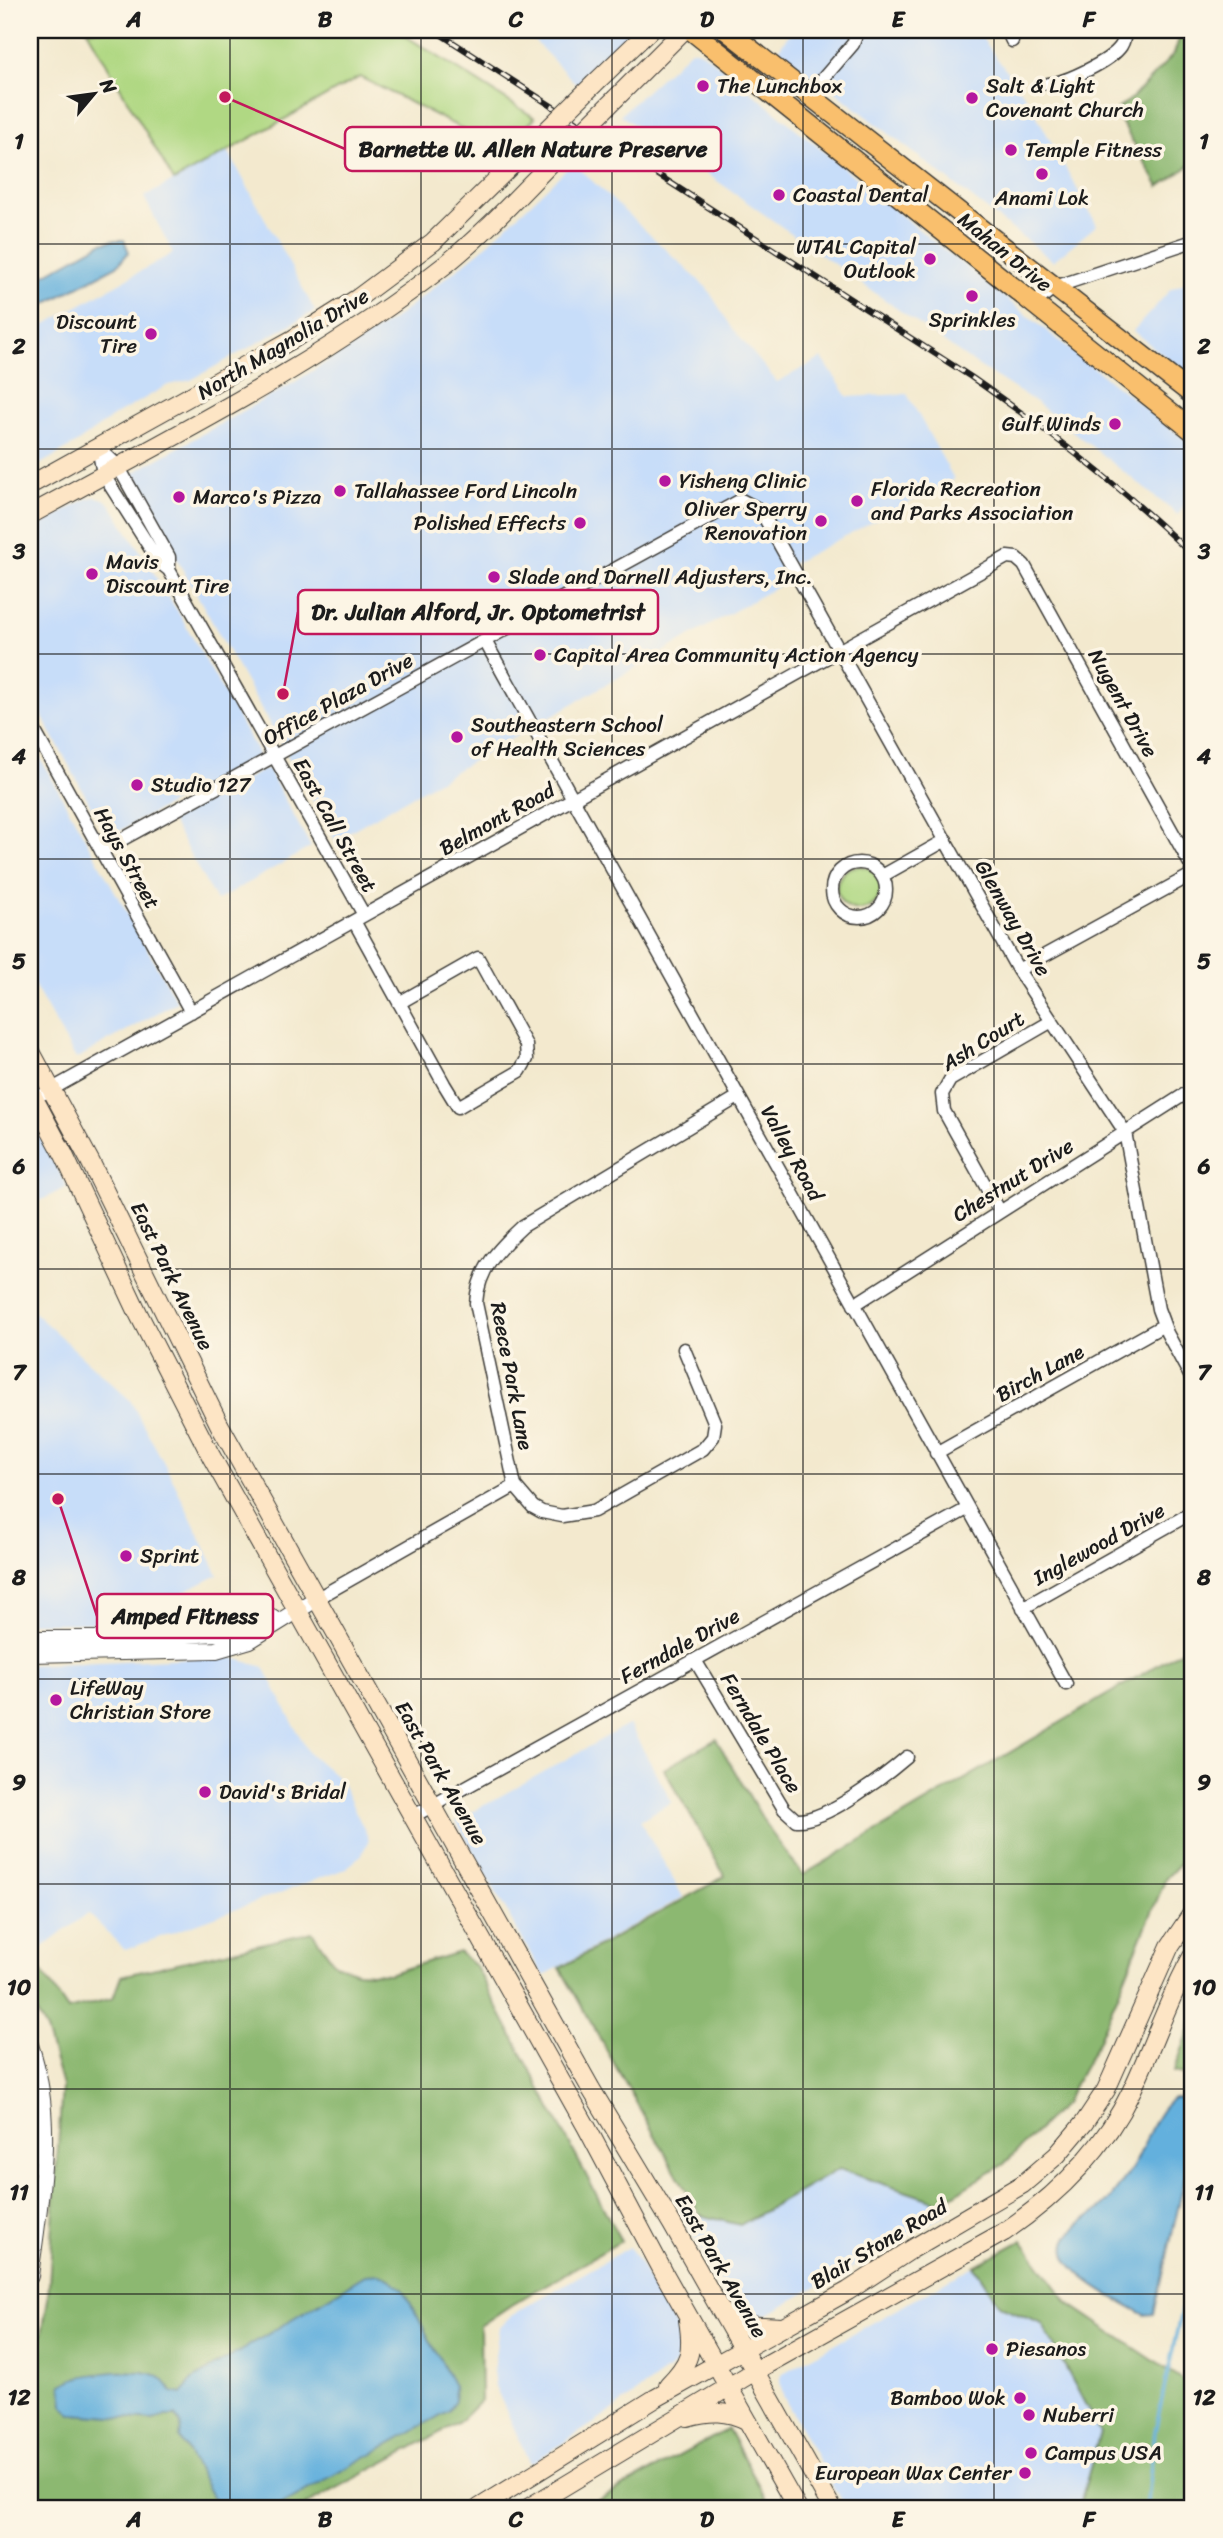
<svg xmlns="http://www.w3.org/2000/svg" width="1223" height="2538" viewBox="0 0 1223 2538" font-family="Sriracha,sans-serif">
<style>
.built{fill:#c7ddf9}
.green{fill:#b0d883;stroke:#667a50;stroke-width:2}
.forest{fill:#8cb871;stroke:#546a46;stroke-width:2}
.water{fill:#64b0dd;stroke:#40667c;stroke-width:2}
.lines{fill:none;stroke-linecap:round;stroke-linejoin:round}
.stream{stroke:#64b0dd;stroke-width:3.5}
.minor-casing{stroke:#3c3b37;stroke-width:15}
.tertiary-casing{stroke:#3c3b37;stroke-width:18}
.secondary-casing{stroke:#3c3b37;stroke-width:20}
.primary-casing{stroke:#3c3b37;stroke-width:22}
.minor{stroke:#fff;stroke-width:12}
.tertiary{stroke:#fff;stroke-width:16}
.secondary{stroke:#fde5c5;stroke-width:18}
.primary{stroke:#f9bf6d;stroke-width:19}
.rail-casing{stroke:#1c1c1c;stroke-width:6}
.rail{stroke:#fcf5e5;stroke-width:3.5;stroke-dasharray:10;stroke-linecap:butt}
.secondary-bridge-casing{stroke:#3c3b37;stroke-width:20;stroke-linecap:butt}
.secondary-bridge{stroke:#fde5c5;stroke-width:18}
.grid{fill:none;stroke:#1c1c1c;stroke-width:2;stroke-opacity:0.55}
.poi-dot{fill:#b5179e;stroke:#fcf5e5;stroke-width:2.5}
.labels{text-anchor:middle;stroke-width:7;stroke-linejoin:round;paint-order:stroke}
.poi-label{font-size:21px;fill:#1c1c1c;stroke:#fcf5e5;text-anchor:start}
.street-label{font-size:21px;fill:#1c1c1c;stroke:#fcf5e5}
.leader{fill:none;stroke:#c2185b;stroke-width:2.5}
.callout-dot{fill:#c2185b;stroke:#fcf5e5;stroke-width:2.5}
.callout{fill:#fcf5e5;stroke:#c2185b;stroke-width:2.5}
.callout-label{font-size:23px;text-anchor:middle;font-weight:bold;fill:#1c1c1c}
.neatline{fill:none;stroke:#1c1c1c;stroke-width:2.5}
.grid-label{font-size:23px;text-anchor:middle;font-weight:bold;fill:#1c1c1c}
</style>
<rect width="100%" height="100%" fill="#fcf5e5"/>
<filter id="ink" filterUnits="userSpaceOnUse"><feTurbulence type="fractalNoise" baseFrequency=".0143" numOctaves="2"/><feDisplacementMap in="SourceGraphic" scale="14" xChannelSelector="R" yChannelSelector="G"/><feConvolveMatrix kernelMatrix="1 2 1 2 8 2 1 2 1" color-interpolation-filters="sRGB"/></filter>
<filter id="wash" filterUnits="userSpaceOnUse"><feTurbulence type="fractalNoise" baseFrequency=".00686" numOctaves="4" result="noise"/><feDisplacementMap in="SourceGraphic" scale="28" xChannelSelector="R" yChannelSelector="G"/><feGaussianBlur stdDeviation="1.57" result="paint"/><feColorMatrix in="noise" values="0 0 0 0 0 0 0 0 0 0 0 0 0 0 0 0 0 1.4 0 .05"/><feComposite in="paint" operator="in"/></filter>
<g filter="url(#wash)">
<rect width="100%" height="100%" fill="#f3e9ce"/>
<!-- built -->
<path class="built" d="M524,30H635L578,86Z
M792,30H976L1028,100L1097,225L1053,261L829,87L776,53Z
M691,50H697L705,54L929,238L1193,446V492L1178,515L1037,403L968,359L699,168L620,115Z
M228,151L315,311L191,380L168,385L114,416L74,445L30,470V333L173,253L144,197Z
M573,163L707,288L732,328L777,382L822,358L848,397L907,394L954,479L784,568L790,579L335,840L135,485L133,473L295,382L397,317L481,250Z
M1193,279V379L1133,331L1171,289Z
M96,497L104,499L111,505L181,617L258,753L256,758L110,836L107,835L30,694V531L88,498Z
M30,740L177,1002L76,1059L30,978Z
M265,769H268L311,847L216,901L171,820Z
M30,1115L67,1187L30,1206Z
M30,1309L130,1400L171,1476L218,1575L122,1623H30Z
M219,1657L233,1658L264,1667L308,1752L340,1780L369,1839L361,1856L345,1869L125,1950L88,1913L30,1957V1665Z
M629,1724L672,1802L640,1820L683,1897L543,1976L456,1821Z
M839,2169L940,2203L946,2214L766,2315L753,2318L738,2311L686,2223L700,2215L740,2225Z
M630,2247L679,2332L683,2342L681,2356L672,2367L602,2418L530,2464L495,2386L493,2371L499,2327L518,2311Z
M974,2266L1000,2306L1042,2323L1100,2432L1079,2508H845L783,2396L780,2381L783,2373Z"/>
<!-- green -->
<path class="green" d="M87,30H396L535,118L502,149L360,77L174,181Z
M837 888a22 22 0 1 1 44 0a22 22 0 1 1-44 0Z"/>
<!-- forest -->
<path class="forest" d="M1182,30H1193V163L1159,187L1115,111L1133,97L1174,54Z
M1193,1644V1850L1166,1878L1099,2040L1064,2104L1004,2164L940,2203L839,2169L740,2225L700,2215L560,1968L725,1876L664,1769L716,1739L768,1828L803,1875Z
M312,1932L335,1964L357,1972L388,1974L459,1952L476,1967L621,2241L511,2305L480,2326L481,2400L458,2423L300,2508H32L30,2404L48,2299L62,2086L46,2030L30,2001V1954L68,2010L113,1998L121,1976Z
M1193,2020V2076L1174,2072Z
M1022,2240L1068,2303L1193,2387V2508H1079L1100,2432L1042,2323L1000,2306L974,2266Z
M728,2429L771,2508H584Z"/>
<!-- water -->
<path class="water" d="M114,240H124L129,252L117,266L30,312V283L102,243Z
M1173,2098H1183L1193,2102V2142L1154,2314L1145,2315C1123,2302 1043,2266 1070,2234C1080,2221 1096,2214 1107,2202C1115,2193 1122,2182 1130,2171C1146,2148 1151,2115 1173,2098Z
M380,2274L391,2280L403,2289L454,2386L455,2401L448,2411L275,2508H222L214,2500L180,2438L181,2425L176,2416H166L153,2420L71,2414L64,2405L62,2386C76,2372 133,2369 153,2374C162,2377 167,2384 172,2392L182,2394L191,2381L365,2275Z"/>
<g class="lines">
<!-- stream -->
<path class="stream" d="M1146,2508L1155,2431L1193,2257"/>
</g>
</g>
<g filter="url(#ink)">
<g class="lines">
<!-- minor casing -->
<g class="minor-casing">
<path id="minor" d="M1007,30L1012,41
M1048,84C1065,83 1111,61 1121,46C1124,41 1125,36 1125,30
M809,95L853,44L858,30
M1033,304L1055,287L1193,241
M98,447L103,474L159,562L169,570L364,915
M98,447L118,466L169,557V570
M485,641L1066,1684
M30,723L191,1012
M101,851L741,500L758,509L762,513L1018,970L1125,1132L1158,1309L1167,1333L1193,1381
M832 890a27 27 0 1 1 54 0a27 27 0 1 1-54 0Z
M882,876L946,840
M354,921L444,1084L458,1107L520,1071L527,1059L526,1045L478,958L399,1003
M1018,970L1193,874
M45,1093L1007,557L1016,558L1024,565L1193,869
M999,1210L944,1111L942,1094L950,1080L1052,1021
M854,1305L1193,1089
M684,1349L715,1424L713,1437L703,1449L594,1511L562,1516L542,1512L533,1507L515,1486L476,1303C478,1269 499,1248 523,1226L738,1097
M936,1453L1164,1325
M316,1599L515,1486
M1023,1608L1193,1512
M695,1660L784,1809L796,1820C825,1822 885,1776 907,1757
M412,1817L967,1509"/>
</g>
<!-- tertiary casing -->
<g class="tertiary-casing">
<path id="tertiary" d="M30,1639H97L219,1633L236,1631L272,1618
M30,1654L216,1650L250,1640L316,1599
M30,2045C56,2121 40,2199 30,2276"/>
</g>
<!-- secondary casing -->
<g class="secondary-casing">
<path id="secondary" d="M594,84L650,30
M616,98L684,30
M30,485L293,339L358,298L433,242L534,143
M30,515C171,437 318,365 445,265C485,233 520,194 556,158
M30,1050L90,1161L219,1424L591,2089L672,2224L832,2508
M30,1091L64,1155L139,1315L211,1456L586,2126L665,2275L797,2508
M724,2316L742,2325L782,2327
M668,2385C691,2362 693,2351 688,2320
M687,2417C710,2411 726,2410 748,2421
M479,2508L656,2398L848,2291L912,2249L1023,2184L1057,2155L1084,2123L1106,2090L1170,1946L1193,1912
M528,2508L755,2371L1004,2232C1058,2195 1103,2151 1131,2092C1153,2047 1168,1998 1193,1955"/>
</g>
<!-- primary casing -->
<g class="primary-casing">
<path id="primary" d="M691,30L1193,431
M726,30L1193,395"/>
</g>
<!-- minor -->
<use href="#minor" class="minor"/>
<!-- tertiary -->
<use href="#tertiary" class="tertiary"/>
<!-- secondary -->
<use href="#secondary" class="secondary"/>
<!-- primary -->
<use href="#primary" class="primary"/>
<!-- rail casing -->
<g class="rail-casing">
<path id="rail" d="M434,30L971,377C1050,432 1125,489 1193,556"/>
</g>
<!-- rail -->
<use href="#rail" class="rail"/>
<!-- secondary-bridge casing -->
<g class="secondary-bridge-casing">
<path id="secondary-bridge" d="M534,143L594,84
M556,158L616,98"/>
</g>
<!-- secondary-bridge -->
<use href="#secondary-bridge" class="secondary-bridge"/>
</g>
</g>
<!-- grid -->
<path class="grid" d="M230,30V2508M421,30V2508M612,30V2508M803,30V2508M994,30V2508M30,244H1193M30,449H1193M30,654H1193M30,859H1193M30,1064H1193M30,1269H1193M30,1474H1193M30,1679H1193M30,1884H1193M30,2089H1193M30,2294H1193"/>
<!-- markers -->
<g class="poi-dot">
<circle cx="703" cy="86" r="7"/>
<circle cx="972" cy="98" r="7"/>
<circle cx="1011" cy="150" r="7"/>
<circle cx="1042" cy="174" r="7"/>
<circle cx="779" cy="195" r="7"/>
<circle cx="930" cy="259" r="7"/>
<circle cx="972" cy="296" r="7"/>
<circle cx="151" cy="334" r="7"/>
<circle cx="1115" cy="424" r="7"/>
<circle cx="665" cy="481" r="7"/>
<circle cx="340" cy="491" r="7"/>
<circle cx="179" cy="497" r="7"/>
<circle cx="857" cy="501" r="7"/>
<circle cx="821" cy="521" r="7"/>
<circle cx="580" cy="523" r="7"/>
<circle cx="92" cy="574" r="7"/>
<circle cx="494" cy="577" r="7"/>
<circle cx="540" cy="655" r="7"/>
<circle cx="457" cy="737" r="7"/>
<circle cx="137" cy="785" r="7"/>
<circle cx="126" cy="1556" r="7"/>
<circle cx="56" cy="1700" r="7"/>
<circle cx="205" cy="1792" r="7"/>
<circle cx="992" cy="2349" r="7"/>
<circle cx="1020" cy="2398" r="7"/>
<circle cx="1029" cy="2415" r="7"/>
<circle cx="1031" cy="2453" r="7"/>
<circle cx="1025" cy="2473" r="7"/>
</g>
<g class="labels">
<!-- poi labels -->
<g class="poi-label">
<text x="717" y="93">The Lunchbox</text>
<text x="986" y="93">Salt &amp; Light<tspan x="986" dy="24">Covenant Church</tspan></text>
<text x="1025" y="157">Temple Fitness</text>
<text x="793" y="202">Coastal Dental</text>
<text x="1042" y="205" text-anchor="middle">Anami Lok</text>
<text x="916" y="254" text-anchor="end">WTAL Capital<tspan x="916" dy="24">Outlook</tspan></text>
<text x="972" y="327" text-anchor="middle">Sprinkles</text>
<text x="137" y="329" text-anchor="end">Discount<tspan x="137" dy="24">Tire</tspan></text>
<text x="1101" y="431" text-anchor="end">Gulf Winds</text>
<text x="679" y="488">Yisheng Clinic</text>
<text x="871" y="496">Florida Recreation<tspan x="871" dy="24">and Parks Association</tspan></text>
<text x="354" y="498">Tallahassee Ford Lincoln</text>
<text x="193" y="504">Marco's Pizza</text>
<text x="807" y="516" text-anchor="end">Oliver Sperry<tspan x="807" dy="24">Renovation</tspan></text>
<text x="566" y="530" text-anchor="end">Polished Effects</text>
<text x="106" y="569">Mavis<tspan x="106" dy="24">Discount Tire</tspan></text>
<text x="508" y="584">Slade and Darnell Adjusters, Inc.</text>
<text x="554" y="662">Capital Area Community Action Agency</text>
<text x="471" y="732">Southeastern School<tspan x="471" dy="24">of Health Sciences</tspan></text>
<text x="151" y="792">Studio 127</text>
<text x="140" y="1563">Sprint</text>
<text x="70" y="1695">LifeWay<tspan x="70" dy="24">Christian Store</tspan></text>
<text x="219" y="1799">David's Bridal</text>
<text x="1006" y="2356">Piesanos</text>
<text x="1006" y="2405" text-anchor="end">Bamboo Wok</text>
<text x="1043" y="2422">Nuberri</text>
<text x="1045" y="2460">Campus USA</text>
<text x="1011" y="2480" text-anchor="end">European Wax Center</text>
</g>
<!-- street labels -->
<g class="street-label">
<text transform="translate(1005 252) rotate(39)" y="7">Mahan Drive</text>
<text transform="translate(283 344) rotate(-31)" y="7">North Magnolia Drive</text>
<text transform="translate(338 699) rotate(-29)" y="7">Office Plaza Drive</text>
<text transform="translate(1123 703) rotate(61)" y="7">Nugent Drive</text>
<text transform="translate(497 819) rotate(-29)" y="7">Belmont Road</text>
<text transform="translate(335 825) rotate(61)" y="7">East Call Street</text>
<text transform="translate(127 858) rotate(61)" y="7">Hays Street</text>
<text transform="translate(1013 918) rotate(60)" y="7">Glenway Drive</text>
<text transform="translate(983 1041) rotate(-32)" y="7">Ash Court</text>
<text transform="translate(792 1153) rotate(61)" y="7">Valley Road</text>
<text transform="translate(1013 1180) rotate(-32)" y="7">Chestnut Drive</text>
<text transform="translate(172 1276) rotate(64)" y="7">East Park Avenue</text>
<text transform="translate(1040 1373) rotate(-29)" y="7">Birch Lane</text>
<text transform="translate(512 1376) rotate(79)" y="7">Reece Park Lane</text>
<text transform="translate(1099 1544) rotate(-29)" y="7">Inglewood Drive</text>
<text transform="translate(680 1646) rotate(-29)" y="7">Ferndale Drive</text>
<text transform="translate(761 1733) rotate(59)" y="7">Ferndale Place</text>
<text transform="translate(441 1773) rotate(60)" y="7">East Park Avenue</text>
<text transform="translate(879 2244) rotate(-31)" y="7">Blair Stone Road</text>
<text transform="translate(721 2266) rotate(60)" y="7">East Park Avenue</text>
</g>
</g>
<!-- callouts -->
<path class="leader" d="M225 97L345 149M283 694L298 612M58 1499L97 1616"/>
<g class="callout-dot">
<circle cx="225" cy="97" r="7"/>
<circle cx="283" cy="694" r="7"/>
<circle cx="58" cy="1499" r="7"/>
</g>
<g class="callout">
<rect x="345" y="127" width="376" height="44" rx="7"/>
<rect x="298" y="590" width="360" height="44" rx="7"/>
<rect x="97" y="1594" width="176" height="44" rx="7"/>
</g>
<g class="callout-label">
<text x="533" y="157">Barnette W. Allen Nature Preserve</text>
<text x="478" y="620">Dr. Julian Alford, Jr. Optometrist</text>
<text x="185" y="1624">Amped Fitness</text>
</g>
<!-- margin -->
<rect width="1223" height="2538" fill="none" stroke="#fcf5e5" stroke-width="77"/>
<!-- north arrow -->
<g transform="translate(94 94) rotate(61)" stroke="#fcf5e5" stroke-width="5" paint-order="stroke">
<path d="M0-5L12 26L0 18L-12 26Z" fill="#1c1c1c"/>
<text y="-10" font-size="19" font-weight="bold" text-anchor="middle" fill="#1c1c1c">N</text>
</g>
<rect x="38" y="38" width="1146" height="2462" class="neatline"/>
<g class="grid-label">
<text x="134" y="27">A</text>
<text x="325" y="27">B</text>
<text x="516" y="27">C</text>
<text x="707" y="27">D</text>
<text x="898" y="27">E</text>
<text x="1089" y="27">F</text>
<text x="19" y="149">1</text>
<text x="1204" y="149">1</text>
<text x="19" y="354">2</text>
<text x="1204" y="354">2</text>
<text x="19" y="559">3</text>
<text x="1204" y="559">3</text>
<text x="19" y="764">4</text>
<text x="1204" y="764">4</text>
<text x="19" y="969">5</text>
<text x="1204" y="969">5</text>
<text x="19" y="1174">6</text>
<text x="1204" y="1174">6</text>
<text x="19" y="1380">7</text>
<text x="1204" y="1380">7</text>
<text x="19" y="1585">8</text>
<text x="1204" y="1585">8</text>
<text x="19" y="1790">9</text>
<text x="1204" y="1790">9</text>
<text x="19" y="1995">10</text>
<text x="1204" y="1995">10</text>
<text x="19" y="2200">11</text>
<text x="1204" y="2200">11</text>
<text x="19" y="2405">12</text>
<text x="1204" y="2405">12</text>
<text x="134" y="2527">A</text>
<text x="325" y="2527">B</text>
<text x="516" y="2527">C</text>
<text x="707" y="2527">D</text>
<text x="898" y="2527">E</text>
<text x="1089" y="2527">F</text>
</g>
</svg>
